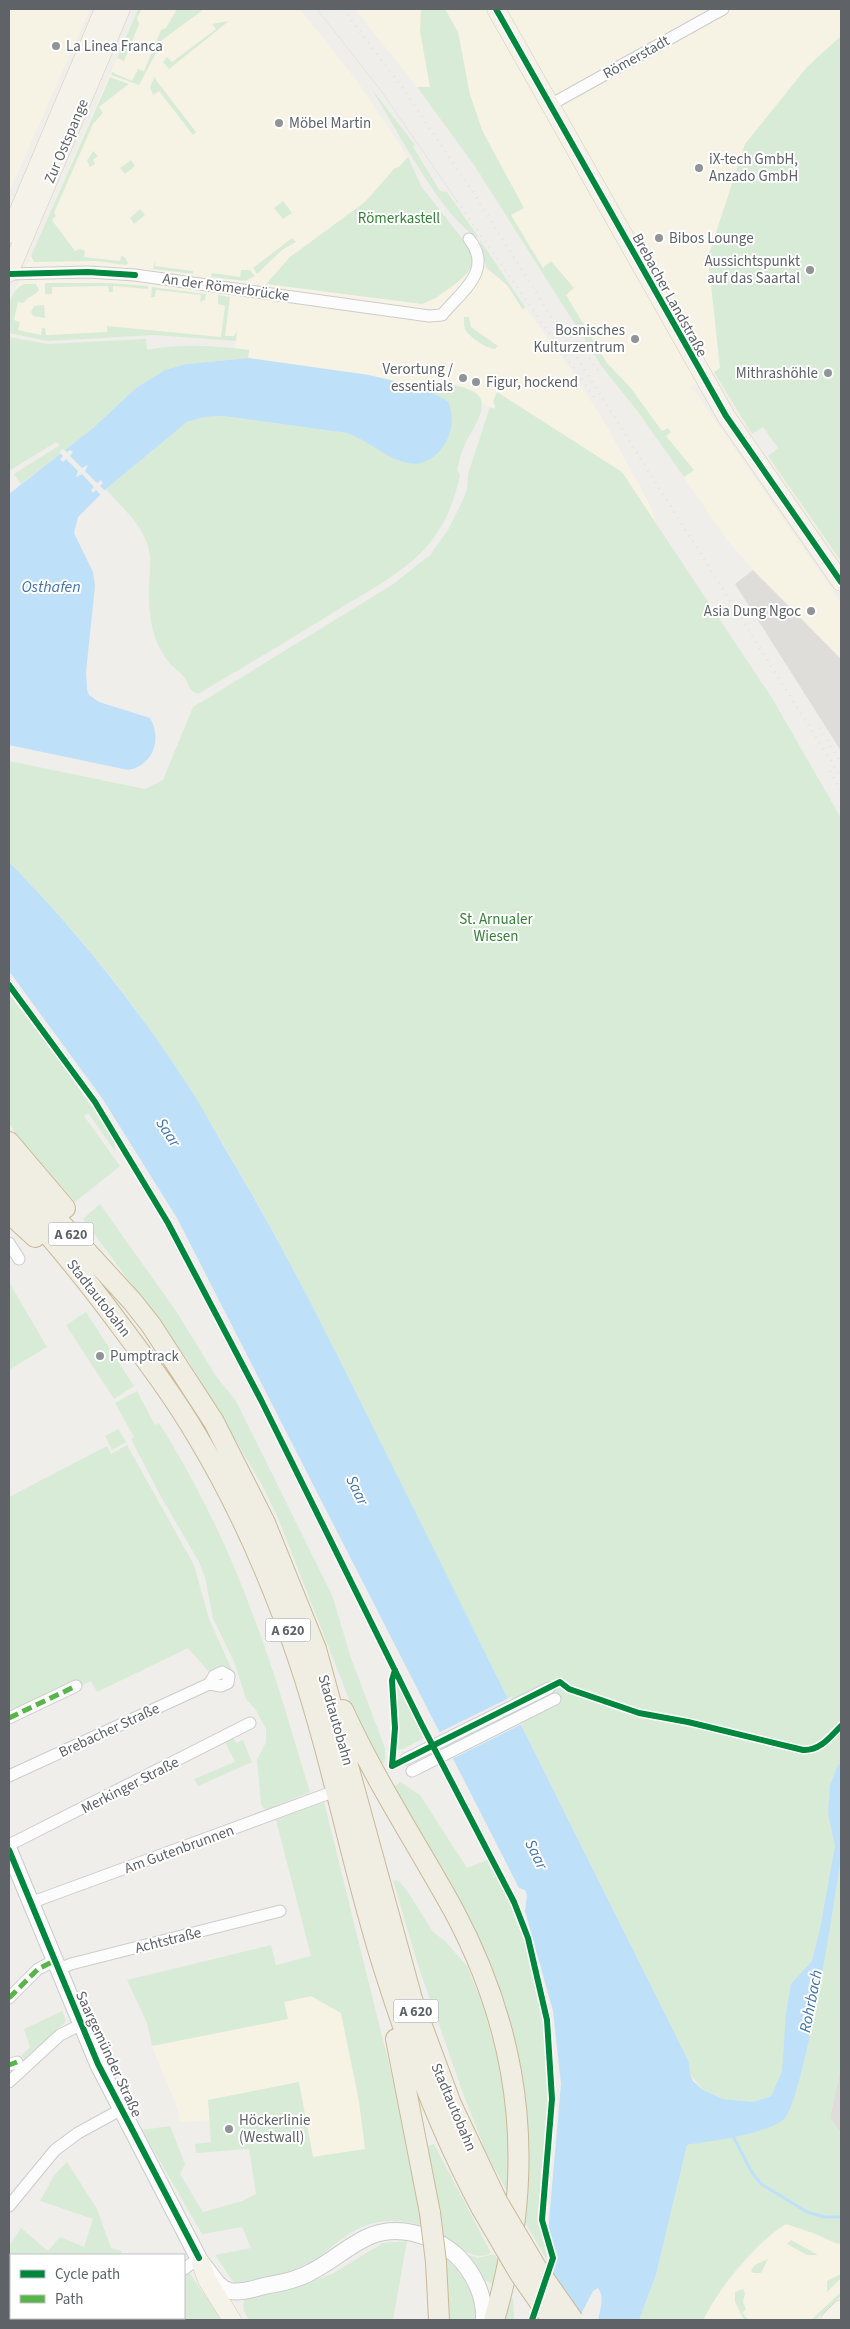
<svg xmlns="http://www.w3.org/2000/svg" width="850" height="2329" viewBox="0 0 850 2329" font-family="'Source Sans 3',sans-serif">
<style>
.commercial{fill:#f7f3e4}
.industrial{fill:#dfddda}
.green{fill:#d8ebd6}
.water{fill:#bfe0f9}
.pier{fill:#efeeea}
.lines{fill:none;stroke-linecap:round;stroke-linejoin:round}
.stream{stroke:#bfe0f9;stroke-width:3}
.street-casing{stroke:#cbcccc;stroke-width:13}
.secondary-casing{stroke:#cacacb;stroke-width:18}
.primary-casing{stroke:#d7ceb8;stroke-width:19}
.highway-casing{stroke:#c8b996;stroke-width:22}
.street{stroke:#fdfcfc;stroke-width:11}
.secondary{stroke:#fdfcfc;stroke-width:16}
.primary{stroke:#f4f2e9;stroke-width:18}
.highway{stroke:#f0ede3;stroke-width:20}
.tram{stroke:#e4e4e4;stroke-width:1}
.rail{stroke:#e4e4e4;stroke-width:3;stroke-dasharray:1 6;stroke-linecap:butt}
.highway-bridge-casing{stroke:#c8b996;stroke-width:22;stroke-linecap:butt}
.highway-bridge{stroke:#f0ede3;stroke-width:20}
.quiet{stroke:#58b549;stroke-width:5;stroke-dasharray:10 5;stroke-linecap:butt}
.cycleway-casing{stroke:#fff;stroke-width:9}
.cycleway{stroke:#00873e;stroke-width:6}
.poi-dot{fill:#919496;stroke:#fff;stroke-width:2}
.labels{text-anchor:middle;stroke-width:4;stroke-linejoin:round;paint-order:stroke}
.shield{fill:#fff;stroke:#8f9295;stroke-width:1}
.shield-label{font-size:14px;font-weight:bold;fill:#5f6368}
.poi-label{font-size:15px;fill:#5f6368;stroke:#fff;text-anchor:start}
.street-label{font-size:15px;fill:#5f6368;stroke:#fff}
.park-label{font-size:15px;fill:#348238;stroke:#fff}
.water-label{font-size:16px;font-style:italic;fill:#4174aa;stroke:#fff}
</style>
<rect width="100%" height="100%" fill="#efeeea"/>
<!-- commercial -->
<path class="commercial" d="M9,9H90L9,192Z
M138,9H300L357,81L408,157L399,167L395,168L365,202L344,217L435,300L471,268L475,260L507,285L523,309L525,307L572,371L606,425L651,507L657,527L574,443L477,401H448L424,388L369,375L248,358L249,350L235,348L236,341L154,335L48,341L9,333V303L31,256Z
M355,9H841V36L807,67L708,257L720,368L689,388L694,390L841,603V659L753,570L725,537L655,435L602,367L474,165L417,87Z
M311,1996L341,2013L359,2101L365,2149L313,2157L298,2082L208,2100L210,2120L180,2122L178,2109L152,2046L287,2019L284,2002Z
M787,2224L813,2233L838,2243H841V2296L816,2320H703L718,2293L760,2245L775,2231Z"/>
<!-- industrial -->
<path class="industrial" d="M753,570L841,659V751L735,584Z
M841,2065V2133L830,2118Z"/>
<!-- green -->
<path class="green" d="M138,9H142L137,18L139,24L124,61L117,58Z
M177,9H204L157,44L161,49L155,55L139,85L111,75L112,72L132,81L138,69L144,71L161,30L166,28Z
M421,9H445L458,32L470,95L483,132L524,208L511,215L543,268L551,261L574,288L566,295L607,363L630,387L662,431L668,428L671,432L666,436L694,470L684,477L638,412L602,367L474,165L417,87H430L420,31Z
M229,21L169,69L163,62L167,57L172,62L216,29L212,24Z
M841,36V561L768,456L778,448L763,427L752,434L714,372L720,368L708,257L745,144L807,67Z
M155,76L156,80L196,132L193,135L159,91L153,95L150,87Z
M110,77L129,84L99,107L103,113L93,124L54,213L56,216L52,220L75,251L80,249L85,251L84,257L120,261L121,256L125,257L128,263L126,265L96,261L34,262L31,256Z
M371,88L415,145L413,147L440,191L447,192L479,238C444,222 394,124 371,88Z
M93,151L98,156L93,160L95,164L90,167L87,161Z
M408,157L421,186L472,251C473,254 474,256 474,259C475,274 435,300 422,304L266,284L290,257L365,202L395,168L399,167Z
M131,160L135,166L125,174L120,168Z
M283,201L292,213L283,219L274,208Z
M140,209L145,215L134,224L130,218Z
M292,238L296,242L282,250L257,274L253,268Z
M480,240L525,307L523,310L507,285L486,267Z
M155,260V266L193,271V274L153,269Z
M241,270H250L255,276L245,281L211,277L212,273L240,277Z
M45,283H109L148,286V289L113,286V292H109L108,286L52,287V294H45Z
M24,284H36L39,290C35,297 27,295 24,303L18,302L14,320L20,322L18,330L41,335L42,328H45L46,335L107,332V326L221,337L225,306L218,304V295L230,297L225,336H234L237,331L236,341L154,335L48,341L9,333C7,317 6,292 24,284Z
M152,287L206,294L205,300L200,302L201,295L156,290L155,297H151Z
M44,305L45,318L33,316L31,312L34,306Z
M464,317H469L471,327L498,346L495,349C487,349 469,337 465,329C464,325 464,321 464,317Z
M9,337L48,344L146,339L147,350C181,343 215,346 249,350L248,358L187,364L136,388L93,428L21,484L14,474L60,445L56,442L9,471Z
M437,381C448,384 464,386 474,392C494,403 470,432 465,444C461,452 459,462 457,470L460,475C455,498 447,521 432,540C410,569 375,587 344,606C296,636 247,665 198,694C188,691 190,684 184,677C179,671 172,667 168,661C151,639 148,612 149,585C150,572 152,556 147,543C139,521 121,507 106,489L187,422L205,417L223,416L347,433L361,438L399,461L448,401L424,388L431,389Z
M497,392L622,472L772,698L841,818V2064L830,2118L841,2133V2243L838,2244L813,2233L786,2224C753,2244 720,2287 703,2320H639L656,2275L687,2145L750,2133L771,2096L753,2102L723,2099L703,2090L690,2074L689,2062L671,2026C583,1848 494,1671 406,1493C327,1334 250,1173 148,1027C107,968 59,913 9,862V761L145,789L163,780L193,707L392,585L430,555L448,530L463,500L467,489L468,474L490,407L494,409L495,406L493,401Z
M9,994L64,1067L114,1138L115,1151L88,1113L84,1116L120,1166L75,1202L19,1139L9,1123Z
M100,1204L176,1311L216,1376L236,1401L332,1595L351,1658L385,1748V1762L379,1767L356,1717L278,1518L262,1485L188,1360L83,1219Z
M9,1282L47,1347L9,1370Z
M86,1312L134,1386L114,1399L66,1325Z
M137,1391L155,1425L159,1423C197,1483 230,1551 254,1618C276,1674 292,1734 310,1792L267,1809L263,1808L261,1804L257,1760L266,1742V1729L256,1710L246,1699L235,1664L213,1618L205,1577L199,1562L160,1495L131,1439L134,1437L115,1403Z
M118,1429L126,1442L112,1450L105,1436Z
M127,1445L194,1565L209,1619L233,1672L210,1673L188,1648L97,1692L91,1681L80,1686L76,1680L9,1713V1497L107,1446L111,1454Z
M396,1682L424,1738L403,1749L396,1750L399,1727L395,1703Z
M233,1738L236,1743L243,1740L252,1762L198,1786L194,1779L235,1762L225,1742Z
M400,1782L420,1795L467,1868L490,1859L520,1923L533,1966L548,2045L549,2113L539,2218L548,2262L522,2217L511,2038L392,1789Z
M324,1802L411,2153L423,2226C398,2218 372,2219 349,2234C335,2243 323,2256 308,2263C286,2275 259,2280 234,2283L215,2255L251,2248L242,2227L202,2234L142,2130L170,2126L185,2164L180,2174L203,2212L242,2201L256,2194L249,2149L196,2153L195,2144L211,2142L208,2100L299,2082L313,2157L365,2149L359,2101L341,2013L311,1996L284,2002L288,2019L152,2046L147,2023L127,1980L271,1945L276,1965L311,1956L276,1820Z
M393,1880L399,1881L408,1892L433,1932L445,1941L467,1966L482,2003L501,2069L510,2138L509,2195L486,2152L464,2096L418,1965Z
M62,2011L66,2021L64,2023L24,2059L21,2056L30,2047L24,2029Z
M434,2144L491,2253C472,2263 452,2242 437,2231L425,2147Z
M67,2162L97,2209L111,2248L122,2251L121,2255H11V2294L9,2293V2246L21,2228L48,2251L60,2237L84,2247L93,2219L40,2201L55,2174Z
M791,2240L818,2255H807L787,2244Z
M407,2241L393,2320H249C245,2313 241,2308 245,2299L289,2290L332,2274L383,2243Z
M441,2247L469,2277L478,2320H446Z
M465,2254L478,2258L494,2254L502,2267L498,2286L482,2279Z
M768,2259L761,2273H753L751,2270L755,2265Z
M188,2271L222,2320H146L147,2318H184V2274Z
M841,2274V2278L827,2292V2281Z
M743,2289L745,2293L743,2302L746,2309L742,2313L749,2320H744L735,2302V2292Z
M841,2292V2296L816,2320H811Z
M510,2297L513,2299L514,2320H503Z
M40,2318H92L90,2320H39Z"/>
<!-- water -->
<path class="water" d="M248,358L369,375L424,388L448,401C454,416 453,431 444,445C414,488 381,445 347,433L223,416L205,417L187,422L106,489L78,517L74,533L93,572L95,586L86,672L87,690L89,695L99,702L150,718C162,739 154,765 128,770L9,745V494L93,428L136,388L165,370L187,364Z
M9,862C76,930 135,1004 187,1084C201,1105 213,1128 226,1150C294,1263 351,1383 410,1501C503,1689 596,1875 689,2062L690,2074L693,2081L703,2090L723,2099L753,2102L771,2096L782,2072L786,2013L791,1984L812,1961L820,1929L835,1846L828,1813L830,1785L838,1765L841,1763C841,1793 844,1825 841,1854C837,1890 803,2106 783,2120C763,2135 712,2141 687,2145L656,2275L639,2320H598C600,2310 605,2297 598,2288L593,2291L578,2320H536L558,2257L548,2232L561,2084L553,2011L525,1911L527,1895L525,1890L519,1888L177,1218L102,1098L9,971Z"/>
<!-- pier -->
<path class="pier" d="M63,449L67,452L70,450L73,452L70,456L82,468L88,465L85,471L97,483L101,480L103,483L100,486L106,492L102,496L96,490L93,493L91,490L94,487L82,474L76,477L78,471L66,459L63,462L60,459L63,456L59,452Z
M511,1697L524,1723L450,1760L436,1734Z"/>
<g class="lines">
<!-- stream -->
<path class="stream" d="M732,2134L751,2171L761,2184L807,2212L824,2217H841"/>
<!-- street casing -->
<g class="street-casing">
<path id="street" d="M550,105L723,9
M9,274L88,272L135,275L429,316L442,315C462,291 494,270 469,239
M9,1243L19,1259
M9,1718L76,1686
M406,1759L549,1688
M412,1771L555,1699
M9,1776L209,1684L214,1676L222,1672L229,1676L228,1683L221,1686L209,1684
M9,1845L250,1723
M30,1903L327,1794
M57,1970L71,1964L280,1911
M9,1998L38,1969L54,1961
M9,2065L17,2062
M9,2082L60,2035L80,2025
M9,2206L55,2150L78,2133L120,2110
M184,2269L199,2258
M140,2320L141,2318"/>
</g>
<!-- secondary casing -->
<g class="secondary-casing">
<path id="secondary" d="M9,1850L98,2064L201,2263C211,2272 216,2288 230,2291C241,2293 253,2289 264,2286C280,2283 297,2280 311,2272C348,2253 367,2223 413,2233C430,2237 444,2244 457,2256C474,2273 485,2296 484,2320"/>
</g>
<!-- primary casing -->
<g class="primary-casing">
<path id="primary" d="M496,9L726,416L841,582
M9,234L104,9
M9,273L121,9
M201,2263L207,2280L232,2320
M830,2320L841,2309"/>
</g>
<!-- highway casing -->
<g class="highway-casing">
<path id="highway" d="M9,1142L65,1208
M9,1167L132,1301L151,1325L214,1422L265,1523L316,1649L412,1999L451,2104L497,2201
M9,1192C44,1227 75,1266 105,1305C137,1348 170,1390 197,1436C239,1506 272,1581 298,1658C333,1761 352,1869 385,1972C411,2054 441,2133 482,2209
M9,1213L35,1237
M343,1710C375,1780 417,1844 454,1911C525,2044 536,2177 494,2320
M396,2039L430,2213
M436,2262L439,2320"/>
</g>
<!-- street -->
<use href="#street" class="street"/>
<!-- secondary -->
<use href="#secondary" class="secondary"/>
<!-- primary -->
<use href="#primary" class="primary"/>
<!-- highway -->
<use href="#highway" class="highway"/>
<!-- tram -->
<path class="tram" d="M317,9L382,92L457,201"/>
<!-- rail -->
<path class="rail" d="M343,9L402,87L474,194L841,777
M457,201L594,397
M572,336L601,374
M820,728L840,761
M830,771L841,791"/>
<!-- highway-bridge casing -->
<g class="highway-bridge-casing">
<path id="highway-bridge" d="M497,2201L536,2267L573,2320
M482,2209L520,2274L552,2320
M430,2213L436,2262"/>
</g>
<!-- highway-bridge -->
<use href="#highway-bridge" class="highway-bridge"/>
<!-- quiet -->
<path class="quiet" d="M9,1718L76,1686
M9,1998L38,1969L54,1961
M9,2065L17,2062"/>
<!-- cycleway casing -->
<g class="cycleway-casing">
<path id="cycleway" d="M496,9L726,416L841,582
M9,274L88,272L135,275
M9,985L95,1102L168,1223L261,1400L422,1725L514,1902L528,1938L547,2020L552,2099L542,2220L553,2258L532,2320
M395,1670L392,1680L395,1728L392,1766L560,1682L569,1689L639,1713L688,1722L803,1750C820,1751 830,1737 841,1726
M9,1850L98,2064L199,2258"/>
</g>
<!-- cycleway -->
<use href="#cycleway" class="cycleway"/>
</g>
<!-- markers -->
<g class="poi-dot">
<circle cx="56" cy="46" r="5"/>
<circle cx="279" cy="123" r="5"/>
<circle cx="699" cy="168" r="5"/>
<circle cx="659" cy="238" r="5"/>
<circle cx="810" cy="270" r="5"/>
<circle cx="635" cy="339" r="5"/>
<circle cx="828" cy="373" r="5"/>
<circle cx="463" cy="378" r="5"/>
<circle cx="476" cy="382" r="5"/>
<circle cx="811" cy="611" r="5"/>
<circle cx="100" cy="1356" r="5"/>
<circle cx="229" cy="2129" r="5"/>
</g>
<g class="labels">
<!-- shield labels -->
<g class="shield">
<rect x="48.5" y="1222.5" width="45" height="23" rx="4"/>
<rect x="265.5" y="1618.5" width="45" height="23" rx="4"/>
<rect x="393.5" y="1999.5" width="45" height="23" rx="4"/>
</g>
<g class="shield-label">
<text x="71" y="1239">A 620</text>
<text x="288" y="1635">A 620</text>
<text x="416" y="2016">A 620</text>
</g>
<!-- poi labels -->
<g class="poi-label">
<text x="66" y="51">La Linea Franca</text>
<text x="289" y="128">Möbel Martin</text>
<text x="709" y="164">iX-tech GmbH,<tspan x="709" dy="17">Anzado GmbH</tspan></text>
<text x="669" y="243">Bibos Lounge</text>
<text x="800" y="266" text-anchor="end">Aussichtspunkt<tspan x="800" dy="17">auf das Saartal</tspan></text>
<text x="625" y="335" text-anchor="end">Bosnisches<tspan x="625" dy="17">Kulturzentrum</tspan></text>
<text x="453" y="374" text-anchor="end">Verortung /<tspan x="453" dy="17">essentials</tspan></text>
<text x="818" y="378" text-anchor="end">Mithrashöhle</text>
<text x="486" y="387">Figur, hockend</text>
<text x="801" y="616" text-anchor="end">Asia Dung Ngoc</text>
<text x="110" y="1361">Pumptrack</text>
<text x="239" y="2125">Höckerlinie<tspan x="239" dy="17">(Westwall)</tspan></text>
</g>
<!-- street labels -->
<g class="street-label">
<text transform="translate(636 57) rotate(-29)" y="5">Römerstadt</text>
<text transform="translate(66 141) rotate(-67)" y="5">Zur Ostspange</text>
<text transform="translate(226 287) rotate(8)" y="5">An der Römerbrücke</text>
<text transform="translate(670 295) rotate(61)" y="5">Brebacher Landstraße</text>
<text transform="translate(99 1298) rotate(52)" y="5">Stadtautobahn</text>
<text transform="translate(336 1720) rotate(74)" y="5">Stadtautobahn</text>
<text transform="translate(109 1730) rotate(-25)" y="5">Brebacher Straße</text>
<text transform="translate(130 1785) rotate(-27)" y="5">Merkinger Straße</text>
<text transform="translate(179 1849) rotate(-20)" y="5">Am Gutenbrunnen</text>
<text transform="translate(168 1940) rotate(-14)" y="5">Achtstraße</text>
<text transform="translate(109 2054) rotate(65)" y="5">Saargemünder Straße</text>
<text transform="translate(454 2107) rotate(67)" y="5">Stadtautobahn</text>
</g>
<!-- park labels -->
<g class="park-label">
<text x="399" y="223">Römerkastell</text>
<text x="496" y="924">St. Arnualer<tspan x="496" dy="17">Wiesen</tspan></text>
</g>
<!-- water labels -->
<g class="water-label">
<text x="51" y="592">Osthafen</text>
<text transform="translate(169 1132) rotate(57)" y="6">Saar</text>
<text transform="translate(358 1490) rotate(64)" y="6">Saar</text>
<text transform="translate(537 1854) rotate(64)" y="6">Saar</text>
<text transform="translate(810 2001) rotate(-79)" y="6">Rohrbach</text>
</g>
</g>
<!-- border -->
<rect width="850" height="2329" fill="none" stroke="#5f6368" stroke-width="20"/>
<!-- legend -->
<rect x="10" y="2254" width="175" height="65" fill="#ffffff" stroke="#bfc1c3"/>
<rect x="20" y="2270" width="25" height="8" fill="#00873e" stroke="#bfc1c3"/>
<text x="55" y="2279" font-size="15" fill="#5f6368">Cycle path</text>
<rect x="20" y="2295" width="25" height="8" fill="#58b549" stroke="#bfc1c3"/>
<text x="55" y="2304" font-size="15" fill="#5f6368">Path</text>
</svg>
